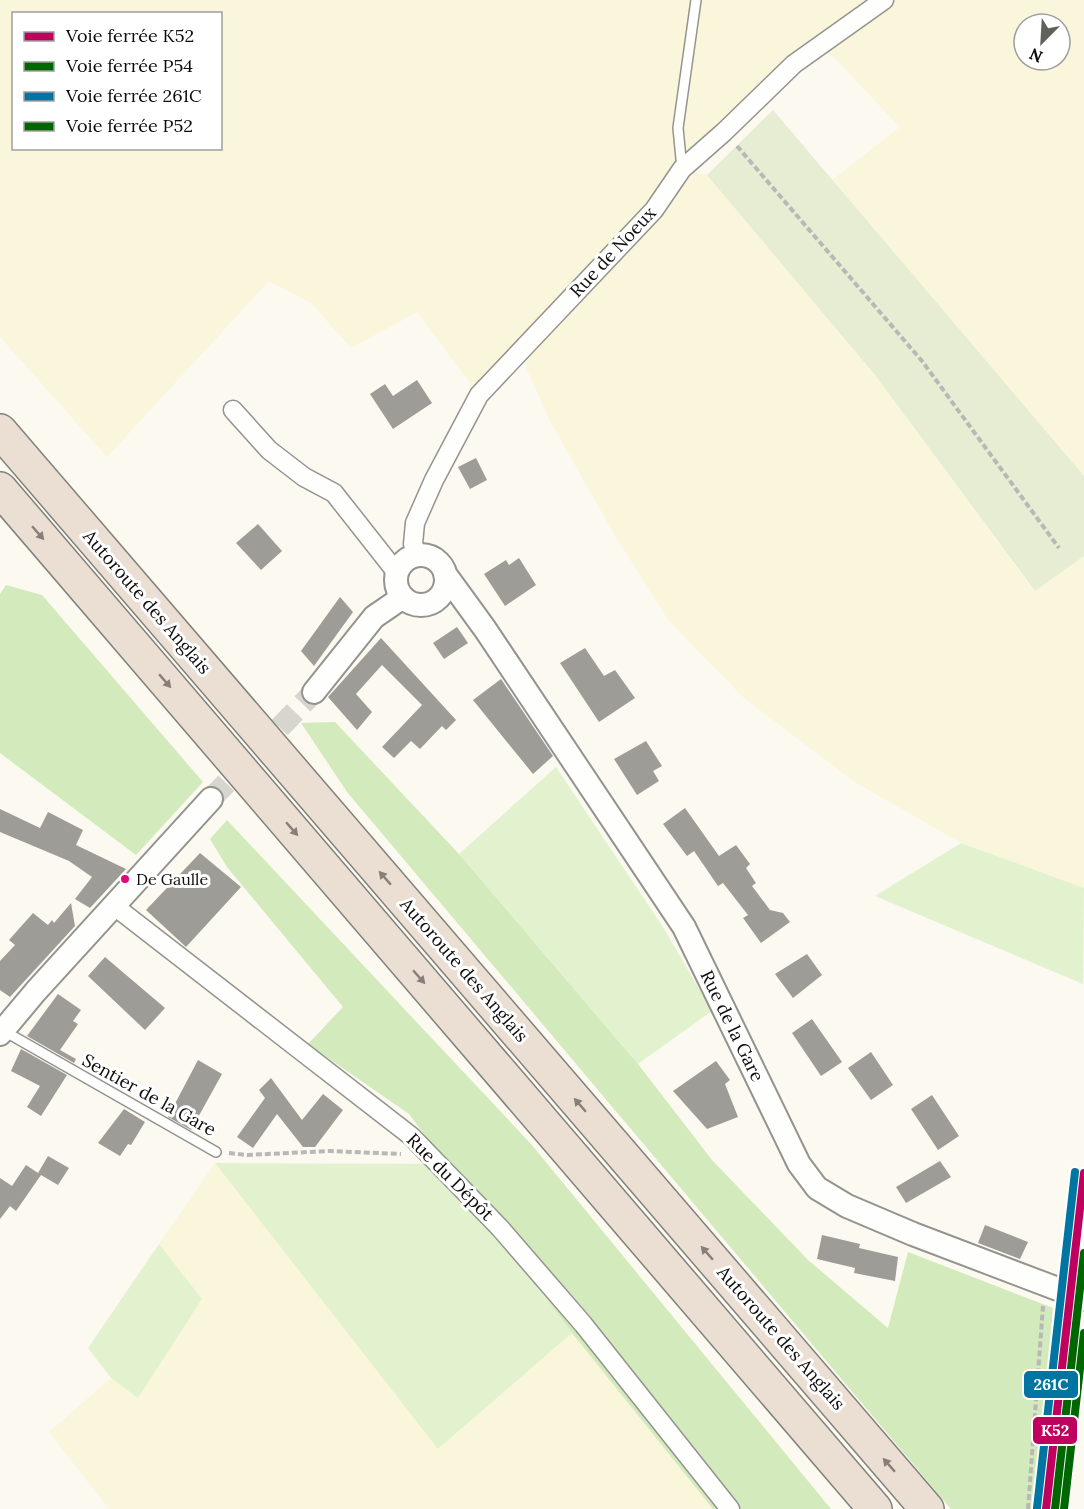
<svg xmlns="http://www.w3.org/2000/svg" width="1084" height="1509" viewBox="0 0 1084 1509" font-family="Lora,serif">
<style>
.farmland{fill:#f9f6db;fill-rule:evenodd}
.green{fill:#e3f2ce}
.forest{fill:#d3eabc}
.cemetery{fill:#e6edd3}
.building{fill:#9e9c96}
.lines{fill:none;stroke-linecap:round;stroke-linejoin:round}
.tertiary-tunnel{stroke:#d7d6ce;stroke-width:22;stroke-dasharray:22 11;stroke-linecap:butt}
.service-casing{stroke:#94938f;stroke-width:12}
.minor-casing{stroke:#94938f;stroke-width:21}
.tertiary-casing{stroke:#94938f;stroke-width:26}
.motorway-casing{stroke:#81817c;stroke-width:36}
.path{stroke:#b8b8b6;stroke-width:4;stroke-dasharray:6 3;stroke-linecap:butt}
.service{stroke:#fefefd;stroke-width:9}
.minor{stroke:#fefefd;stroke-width:18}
.tertiary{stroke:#fefefd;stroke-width:22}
.motorway{stroke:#ebdfd3;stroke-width:33}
.rail-1-casing{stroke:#fff;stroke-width:12}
.rail-2-casing{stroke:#fff;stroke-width:12}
.rail-3-casing{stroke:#fff;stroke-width:12}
.rail-4-casing{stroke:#fff;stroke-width:12}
.rail-1{stroke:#bf005f;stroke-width:8}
.rail-2{stroke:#060;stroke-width:8}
.rail-3{stroke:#0075a1;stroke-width:8}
.rail-4{stroke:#060;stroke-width:8}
.oneway{fill:#87807a}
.bus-dot{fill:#e5007d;stroke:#fff;stroke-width:2}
.labels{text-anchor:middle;stroke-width:6;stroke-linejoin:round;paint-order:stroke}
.bus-label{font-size:16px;fill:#0d0d0d;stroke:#fff;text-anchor:start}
.street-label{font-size:18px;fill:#0d0d0d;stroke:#fff}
.line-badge{stroke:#fff;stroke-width:2}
.badge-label{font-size:16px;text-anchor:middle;font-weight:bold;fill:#fff}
</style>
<rect width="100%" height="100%" fill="#fbf9f0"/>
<!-- farmland -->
<path class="farmland" d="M0,0H1084V476L832,180L900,127L821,44L682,169L707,175L875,375L1034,591L1084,556V888L961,843L855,782L745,699L669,621L617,539L550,421L527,370L523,348L479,395L417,312L351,348L311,303L269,281L107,457L0,337ZM14,14H220V148H14ZM1024,24H1060V60H1024Z
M215,1163L439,1449L572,1333L713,1509H109L49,1432L111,1378L138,1397L202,1299L159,1244Z"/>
<!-- green -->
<path class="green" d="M556,767L663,927L712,1011L638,1064L459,854Z
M961,843L1084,888L1083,984L875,896Z
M215,1163L446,1164L572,1333L438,1449Z
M159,1244L202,1299L138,1398L111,1378L88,1348Z"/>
<!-- forest -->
<path class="forest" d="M6,585L42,595L203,782L136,855L0,753V594Z
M335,722L459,854L638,1064L712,1160L808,1260L888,1328L908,1252L1053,1308L1036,1509H951L347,792L301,723Z
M227,820L531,1144L831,1509H713L572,1333L409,1114L308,1044L343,1007L227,867L210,839Z"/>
<!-- cemetery -->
<path class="cemetery" d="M773,110L1084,476V556L1035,591L875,375L707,175Z"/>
<!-- building -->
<path class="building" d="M417,380L432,403L393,429L370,394L385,384L393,396Z
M476,458L487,480L470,489L458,467Z
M258,524L282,551L261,570L236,543Z
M519,558L536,585L505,606L484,574L506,560L509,565Z
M340,597L353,612L314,666L301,651Z
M457,627L468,643L444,659L433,643Z
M381,638L456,720L446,730L442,726L420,749L411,741L394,758L382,747L422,705L382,665L356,694L372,712L357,730L328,697Z
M585,648L604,676L615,670L635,698L599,722L560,663Z
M501,679L553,756L533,774L473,700Z
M646,741L662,766L653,771L659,781L637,795L614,759Z
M685,808L719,856L736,845L750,864L746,868L756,883L752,886L770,910L783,913L790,922L761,943L743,918L748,915L723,883L718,886L694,851L687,856L663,824Z
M0,809L40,828L48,812L83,830L76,845L126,869L90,908L75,899L92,877L69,861L0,832Z
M200,853L241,887L186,947L146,910Z
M71,903L75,926L10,997L0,990V961L15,945L9,940L33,913L48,925L52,920L54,923Z
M807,954L822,975L793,998L775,974Z
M105,957L165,1008L145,1030L88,976Z
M58,994L81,1010L73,1021L78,1024L60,1050L76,1059L74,1063L27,1036Z
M812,1019L842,1062L821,1076L792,1033Z
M21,1049L67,1075L41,1116L27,1107L40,1086L11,1071Z
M871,1052L893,1085L871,1100L848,1068Z
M198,1060L222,1074L191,1130L168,1117Z
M716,1061L730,1080L725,1084L738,1117L707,1129L673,1091Z
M271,1078L302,1120L323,1094L343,1110L315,1147H303L277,1114L253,1148L237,1137L265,1098L259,1090Z
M932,1095L959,1136L938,1150L911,1109Z
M124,1109L145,1122L131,1145L128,1144L120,1156L98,1143Z
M48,1156L69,1168L58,1185L41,1175L16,1211L10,1206L0,1219V1178L12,1186L26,1165L38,1173Z
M940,1161L951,1177L906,1203L896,1187Z
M985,1225L1028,1242L1020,1259L978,1243Z
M822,1235L860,1244L859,1248L898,1257L895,1281L854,1273L855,1268L817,1259Z"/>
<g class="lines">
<!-- tertiary-tunnel -->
<path class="tertiary-tunnel" d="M211,799L314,692"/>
<!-- service casing -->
<g class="service-casing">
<path id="service" d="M682,169L678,128L696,0
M4,1031L216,1152"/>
</g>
<!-- minor casing -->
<g class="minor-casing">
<path id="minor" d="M233,410L269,450L304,477L334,493L397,573
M418,556L413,544L415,523L434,480L479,395L654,210L682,169L724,132L794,64L884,0
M113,905L411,1136L500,1228L583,1324L730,1509"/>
</g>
<!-- tertiary casing -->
<g class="tertiary-casing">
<path id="tertiary" d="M396 580a25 25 0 1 1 50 0a25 25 0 1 1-50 0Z
M445,574L485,629L684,927L799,1164L817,1188L847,1206L913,1234L1084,1299
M314,692L374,617L403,597
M0,1034L36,991L211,799"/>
</g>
<!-- motorway casing -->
<g class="motorway-casing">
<path id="motorway" d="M0,431L927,1509
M0,489L875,1509"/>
</g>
<!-- path -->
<path class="path" d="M737,146L922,361L1059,548
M229,1153L247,1155L330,1151L401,1154
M1028,1509L1043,1306"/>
<!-- service -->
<use href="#service" class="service"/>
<!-- minor -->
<use href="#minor" class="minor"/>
<!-- tertiary -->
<use href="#tertiary" class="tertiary"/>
<!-- motorway -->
<use href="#motorway" class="motorway"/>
<!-- rail-1 casing -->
<g class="rail-1-casing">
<path id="rail-1" d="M1046,1509L1084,1173"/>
</g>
<!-- rail-2 casing -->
<g class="rail-2-casing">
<path id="rail-2" d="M1055,1509L1084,1253"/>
</g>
<!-- rail-3 casing -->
<g class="rail-3-casing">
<path id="rail-3" d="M1037,1508L1075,1172"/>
</g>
<!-- rail-4 casing -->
<g class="rail-4-casing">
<path id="rail-4" d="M1064,1509L1084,1333"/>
</g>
<!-- rail-1 -->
<use href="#rail-1" class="rail-1"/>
<!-- rail-2 -->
<use href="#rail-2" class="rail-2"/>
<!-- rail-3 -->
<use href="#rail-3" class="rail-3"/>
<!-- rail-4 -->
<use href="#rail-4" class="rail-4"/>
</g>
<!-- one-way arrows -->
<defs><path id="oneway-solid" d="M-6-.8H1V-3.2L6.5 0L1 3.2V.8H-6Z" transform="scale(1.5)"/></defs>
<g class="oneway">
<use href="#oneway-solid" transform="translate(38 533) rotate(49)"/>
<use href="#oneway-solid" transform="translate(165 681) rotate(49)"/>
<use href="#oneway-solid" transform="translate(292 829) rotate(49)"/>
<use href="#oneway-solid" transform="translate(385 878) rotate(-131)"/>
<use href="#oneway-solid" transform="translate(419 977) rotate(49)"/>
<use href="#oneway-solid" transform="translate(580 1105) rotate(-131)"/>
<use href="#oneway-solid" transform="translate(707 1253) rotate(-131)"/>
<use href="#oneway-solid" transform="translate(889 1465) rotate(-131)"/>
</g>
<!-- markers -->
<circle class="bus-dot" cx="125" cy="879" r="5"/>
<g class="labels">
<!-- bus labels -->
<g class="bus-label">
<text x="136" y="885">De Gaulle</text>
</g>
<!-- street labels -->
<g class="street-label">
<text transform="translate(613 252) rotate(-47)" y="6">Rue de Noeux</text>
<text transform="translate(147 602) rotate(49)" y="6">Autoroute des Anglais</text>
<text transform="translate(464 970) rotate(49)" y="6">Autoroute des Anglais</text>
<text transform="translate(732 1026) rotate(64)" y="6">Rue de la Gare</text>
<text transform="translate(149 1095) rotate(29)" y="6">Sentier de la Gare</text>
<text transform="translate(450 1177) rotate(45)" y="6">Rue du Dépôt</text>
<text transform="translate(781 1338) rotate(49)" y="6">Autoroute des Anglais</text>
</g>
</g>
<g class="line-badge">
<rect x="1023" y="1370" width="56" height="29" rx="6" fill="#0075a1"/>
<rect x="1032" y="1416" width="46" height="29" rx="6" fill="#bf005f"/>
</g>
<g class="badge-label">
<text x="1051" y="1390">261C</text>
<text x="1055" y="1436">K52</text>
</g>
<!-- legend -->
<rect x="12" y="12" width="210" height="138" fill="#ffffff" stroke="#9e9e9e" stroke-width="1.5"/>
<rect x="24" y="32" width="30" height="9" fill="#bf005f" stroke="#9e9e9e" stroke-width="1.5"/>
<text x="66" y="42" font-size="18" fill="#0d0d0d">Voie ferrée K52</text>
<rect x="24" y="62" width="30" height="9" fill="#006600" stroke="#9e9e9e" stroke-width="1.5"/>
<text x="66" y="72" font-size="18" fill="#0d0d0d">Voie ferrée P54</text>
<rect x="24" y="92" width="30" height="9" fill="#0075a1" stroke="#9e9e9e" stroke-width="1.5"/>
<text x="66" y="102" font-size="18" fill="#0d0d0d">Voie ferrée 261C</text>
<rect x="24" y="122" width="30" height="9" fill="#006600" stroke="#9e9e9e" stroke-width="1.5"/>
<text x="66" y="132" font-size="18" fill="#0d0d0d">Voie ferrée P52</text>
<!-- north arrow -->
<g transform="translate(1042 42) rotate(204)"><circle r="28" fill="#ffffff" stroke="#9e9e9e" stroke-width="1.5"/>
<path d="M0-4.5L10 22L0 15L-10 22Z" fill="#60605c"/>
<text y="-9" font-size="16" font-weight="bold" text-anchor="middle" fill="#0d0d0d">N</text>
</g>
</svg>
